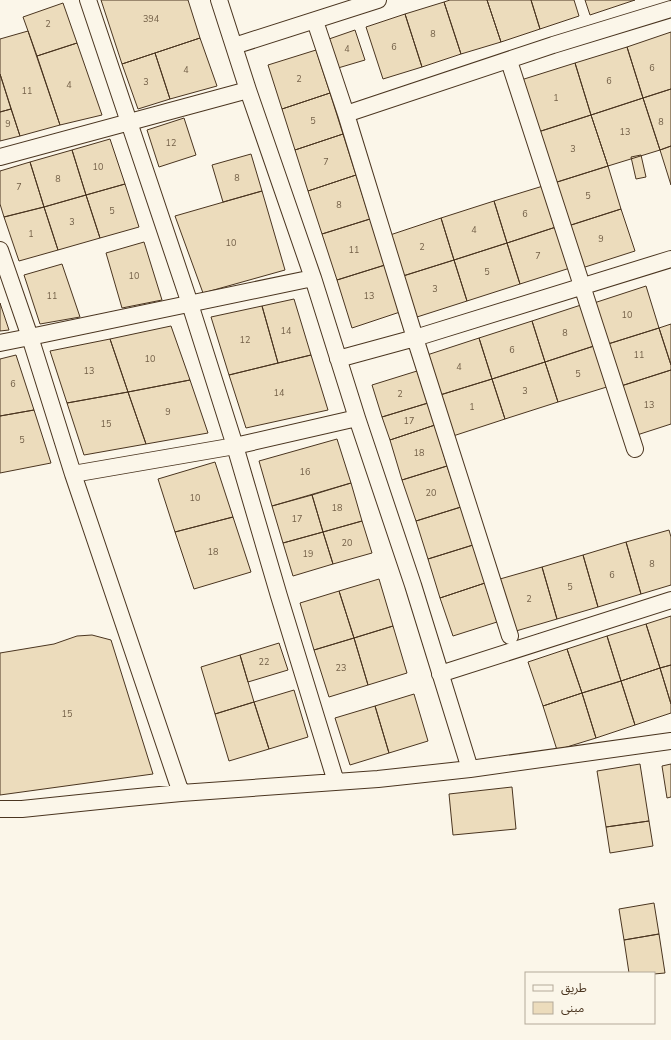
<svg xmlns="http://www.w3.org/2000/svg" width="671" height="1040" viewBox="0 0 671 1040" font-family="'Nunito Sans','Noto Sans Arabic',sans-serif">
<style>
.building{fill:#ecdcbc;stroke:#4a3520}
.lines{fill:none;stroke-linecap:round;stroke-linejoin:round}
.minor-casing{stroke:#4a3520;stroke-width:18}
.minor{stroke:#fbf6e9;stroke-width:16}
.labels{text-anchor:middle;stroke-width:3;stroke-linejoin:round;paint-order:stroke}
.number-label{font-size:9px;fill:#725f47}
</style>
<rect width="100%" height="100%" fill="#fbf6e9"/>
<!-- building -->
<path class="building" d="M101,0H188L200,38L122,64Z
M450,0H487L501,42L461,54L444,2Z
M487,0H531L540,29L501,42Z
M531,0H574L579,16L540,29Z
M585,0H635L590,15Z
M444,2L461,54L422,67L405,14Z
M63,3L77,43L37,56L23,17Z
M405,14L422,67L383,79L366,27Z
M355,30L365,60L338,68L329,39Z
M28,31L60,125L20,136L0,74V39Z
M671,32V89L643,98L627,47Z
M200,38L217,86L170,99L155,53Z
M77,43L102,115L60,125L37,56Z
M627,47L643,98L591,115L575,63Z
M316,50L330,93L282,109L268,65Z
M155,53L170,99L138,109L122,64Z
M575,63L591,115L538,132L521,80Z
M0,74L11,109L0,112Z
M671,89V146L660,150L643,98Z
M330,93L343,134L295,150L282,109Z
M643,98L660,150L608,166L591,115Z
M11,109L20,136L0,141V112Z
M591,115L608,166L554,183L538,132Z
M184,118L196,155L159,167L147,130Z
M343,134L356,175L308,191L295,150Z
M110,139L125,184L86,195L72,150Z
M671,146V185L660,150Z
M72,150L86,195L44,207L30,162Z
M251,154L262,191L223,202L212,165Z
M641,155L646,177L636,179L631,157Z
M30,162L44,207L4,217L0,204V171Z
M608,166L621,209L568,226L554,183Z
M356,175L370,219L322,234L308,191Z
M125,184L139,227L100,238L86,195Z
M543,186L556,227L507,243L494,201Z
M262,191L285,270L203,293L175,216Z
M86,195L100,238L58,250L44,207Z
M494,201L507,243L454,260L441,218Z
M44,207L58,250L19,261L4,217Z
M621,209L635,251L582,268L568,226Z
M441,218L454,260L403,276L390,235Z
M370,219L385,265L337,280L322,234Z
M556,227L570,268L520,284L507,243Z
M144,242L162,300L122,308L106,253Z
M507,243L520,284L467,301L454,260Z
M454,260L467,301L417,317L403,276Z
M62,264L80,317L40,324L24,275Z
M385,265L400,312L352,328L337,280Z
M646,286L659,328L608,344L594,303Z
M294,299L311,355L278,363L262,306Z
M0,303L9,330L0,331Z
M584,304L597,345L545,362L532,321Z
M262,306L278,363L229,375L211,317Z
M532,321L545,362L492,379L479,338Z
M671,324V365L659,328Z
M171,326L190,380L128,392L110,339Z
M659,328L671,365V370L621,386L608,344Z
M479,338L492,379L440,395L427,355Z
M110,339L128,392L67,403L50,351Z
M597,345L610,386L558,402L545,362Z
M16,355L34,410L0,416V359Z
M311,355L328,410L246,428L229,375Z
M545,362L558,402L505,419L492,379Z
M671,370V424L637,435L621,386Z
M417,371L428,403L382,417L372,385Z
M492,379L505,419L453,436L440,395Z
M190,380L208,433L146,444L128,392Z
M128,392L146,444L84,455L67,403Z
M428,403L435,425L390,440L382,417Z
M34,410L51,463L0,473V416Z
M435,425L447,466L402,480L390,440Z
M337,439L351,483L272,506L259,461Z
M215,462L233,517L175,532L158,479Z
M447,466L461,507L416,521L402,480Z
M351,483L362,521L323,532L312,495Z
M312,495L323,532L283,543L272,506Z
M461,507L473,545L428,559L416,521Z
M233,517L251,572L194,589L175,532Z
M362,521L372,553L333,564L323,532Z
M669,530L671,537V585L641,594L626,542Z
M323,532L333,564L293,576L283,543Z
M626,542L641,594L598,607L583,555Z
M473,545L485,583L440,598L428,559Z
M583,555L598,607L557,619L542,567Z
M542,567L557,619L516,631L500,579Z
M379,579L393,626L354,638L339,591Z
M485,583L497,622L453,636L440,598Z
M339,591L354,638L314,650L300,603Z
M671,616V665L660,668L646,624Z
M646,624L660,668L621,681L607,636Z
M393,626L407,673L368,685L354,638Z
M92,635L111,640L153,774L0,795V653L54,644L77,636Z
M607,636L621,681L582,693L567,649Z
M354,638L368,685L329,697L314,650Z
M279,643L288,670L248,682L240,655Z
M567,649L582,693L543,706L528,662Z
M240,655L254,702L215,714L201,667Z
M671,665V704L660,668Z
M660,668L671,704V713L635,725L621,681Z
M621,681L635,725L596,738L582,693Z
M294,690L308,737L269,749L254,702Z
M582,693L596,738L557,750L543,706Z
M414,694L428,741L389,753L375,706Z
M254,702L269,749L229,761L215,714Z
M375,706L389,753L350,765L335,718Z
M640,764L649,821L606,827L597,771Z
M671,764V797L667,798L662,766Z
M512,787L516,829L453,835L449,794Z
M649,821L653,846L610,853L606,827Z
M654,903L659,934L624,940L619,909Z
M659,934L665,973L654,974V973H629L624,940Z"/>
<g class="lines">
<!-- minor casing -->
<g class="minor-casing">
<path id="minor" d="M88,0L190,304L235,446L279,596L336,782
M219,0L248,90L313,278L357,418L413,585L470,769
M315,21L346,114L415,338L510,636
M234,46L378,0
M509,61L635,449
M346,114L553,45L671,9
M0,157L248,90
M0,250L30,337L73,474L181,793
M0,343L30,337L313,278
M338,359L415,338L671,259
M73,474L235,446L357,418
M440,674L671,600
M0,809H22L128,798L181,793L378,779L470,769L671,741"/>
</g>
<!-- minor -->
<use href="#minor" class="minor"/>
</g>
<g class="labels">
<!-- number labels -->
<g class="number-label">
<text x="151" y="22">394</text>
<text x="48" y="27">2</text>
<text x="433" y="37">8</text>
<text x="394" y="50">6</text>
<text x="347" y="52">4</text>
<text x="652" y="71">6</text>
<text x="186" y="73">4</text>
<text x="299" y="82">2</text>
<text x="609" y="84">6</text>
<text x="146" y="85">3</text>
<text x="69" y="88">4</text>
<text x="27" y="94">11</text>
<text x="556" y="101">1</text>
<text x="313" y="124">5</text>
<text x="661" y="125">8</text>
<text x="8" y="127">9</text>
<text x="625" y="135">13</text>
<text x="171" y="146">12</text>
<text x="573" y="152">3</text>
<text x="326" y="165">7</text>
<text x="98" y="170">10</text>
<text x="237" y="181">8</text>
<text x="58" y="182">8</text>
<text x="19" y="190">7</text>
<text x="588" y="199">5</text>
<text x="339" y="208">8</text>
<text x="112" y="214">5</text>
<text x="525" y="217">6</text>
<text x="72" y="225">3</text>
<text x="474" y="233">4</text>
<text x="31" y="237">1</text>
<text x="601" y="242">9</text>
<text x="231" y="246">10</text>
<text x="422" y="250">2</text>
<text x="354" y="253">11</text>
<text x="538" y="259">7</text>
<text x="487" y="275">5</text>
<text x="134" y="279">10</text>
<text x="435" y="292">3</text>
<text x="52" y="299">11</text>
<text x="369" y="299">13</text>
<text x="627" y="318">10</text>
<text x="286" y="334">14</text>
<text x="565" y="336">8</text>
<text x="245" y="343">12</text>
<text x="512" y="353">6</text>
<text x="639" y="358">11</text>
<text x="150" y="362">10</text>
<text x="459" y="370">4</text>
<text x="89" y="374">13</text>
<text x="578" y="377">5</text>
<text x="13" y="387">6</text>
<text x="525" y="394">3</text>
<text x="279" y="396">14</text>
<text x="400" y="397">2</text>
<text x="649" y="408">13</text>
<text x="472" y="410">1</text>
<text x="168" y="415">9</text>
<text x="409" y="424">17</text>
<text x="106" y="427">15</text>
<text x="22" y="443">5</text>
<text x="419" y="456">18</text>
<text x="305" y="475">16</text>
<text x="431" y="496">20</text>
<text x="195" y="501">10</text>
<text x="337" y="511">18</text>
<text x="297" y="522">17</text>
<text x="347" y="546">20</text>
<text x="213" y="555">18</text>
<text x="308" y="557">19</text>
<text x="652" y="567">8</text>
<text x="612" y="578">6</text>
<text x="570" y="590">5</text>
<text x="529" y="602">2</text>
<text x="264" y="665">22</text>
<text x="341" y="671">23</text>
<text x="67" y="717">15</text>
</g>
</g>
<!-- legend -->
<rect x="525" y="972" width="130" height="52" fill="#fbf6e9" stroke="#b4a999"/>
<rect x="533" y="985" width="20" height="6" fill="#fbf6e9" stroke="#b4a999"/>
<text x="561" y="992" font-size="12" fill="#4a3520">طريق</text>
<rect x="533" y="1002" width="20" height="12" fill="#ecdcbc" stroke="#b4a999"/>
<text x="561" y="1012" font-size="12" fill="#4a3520">مبنى</text>
</svg>
